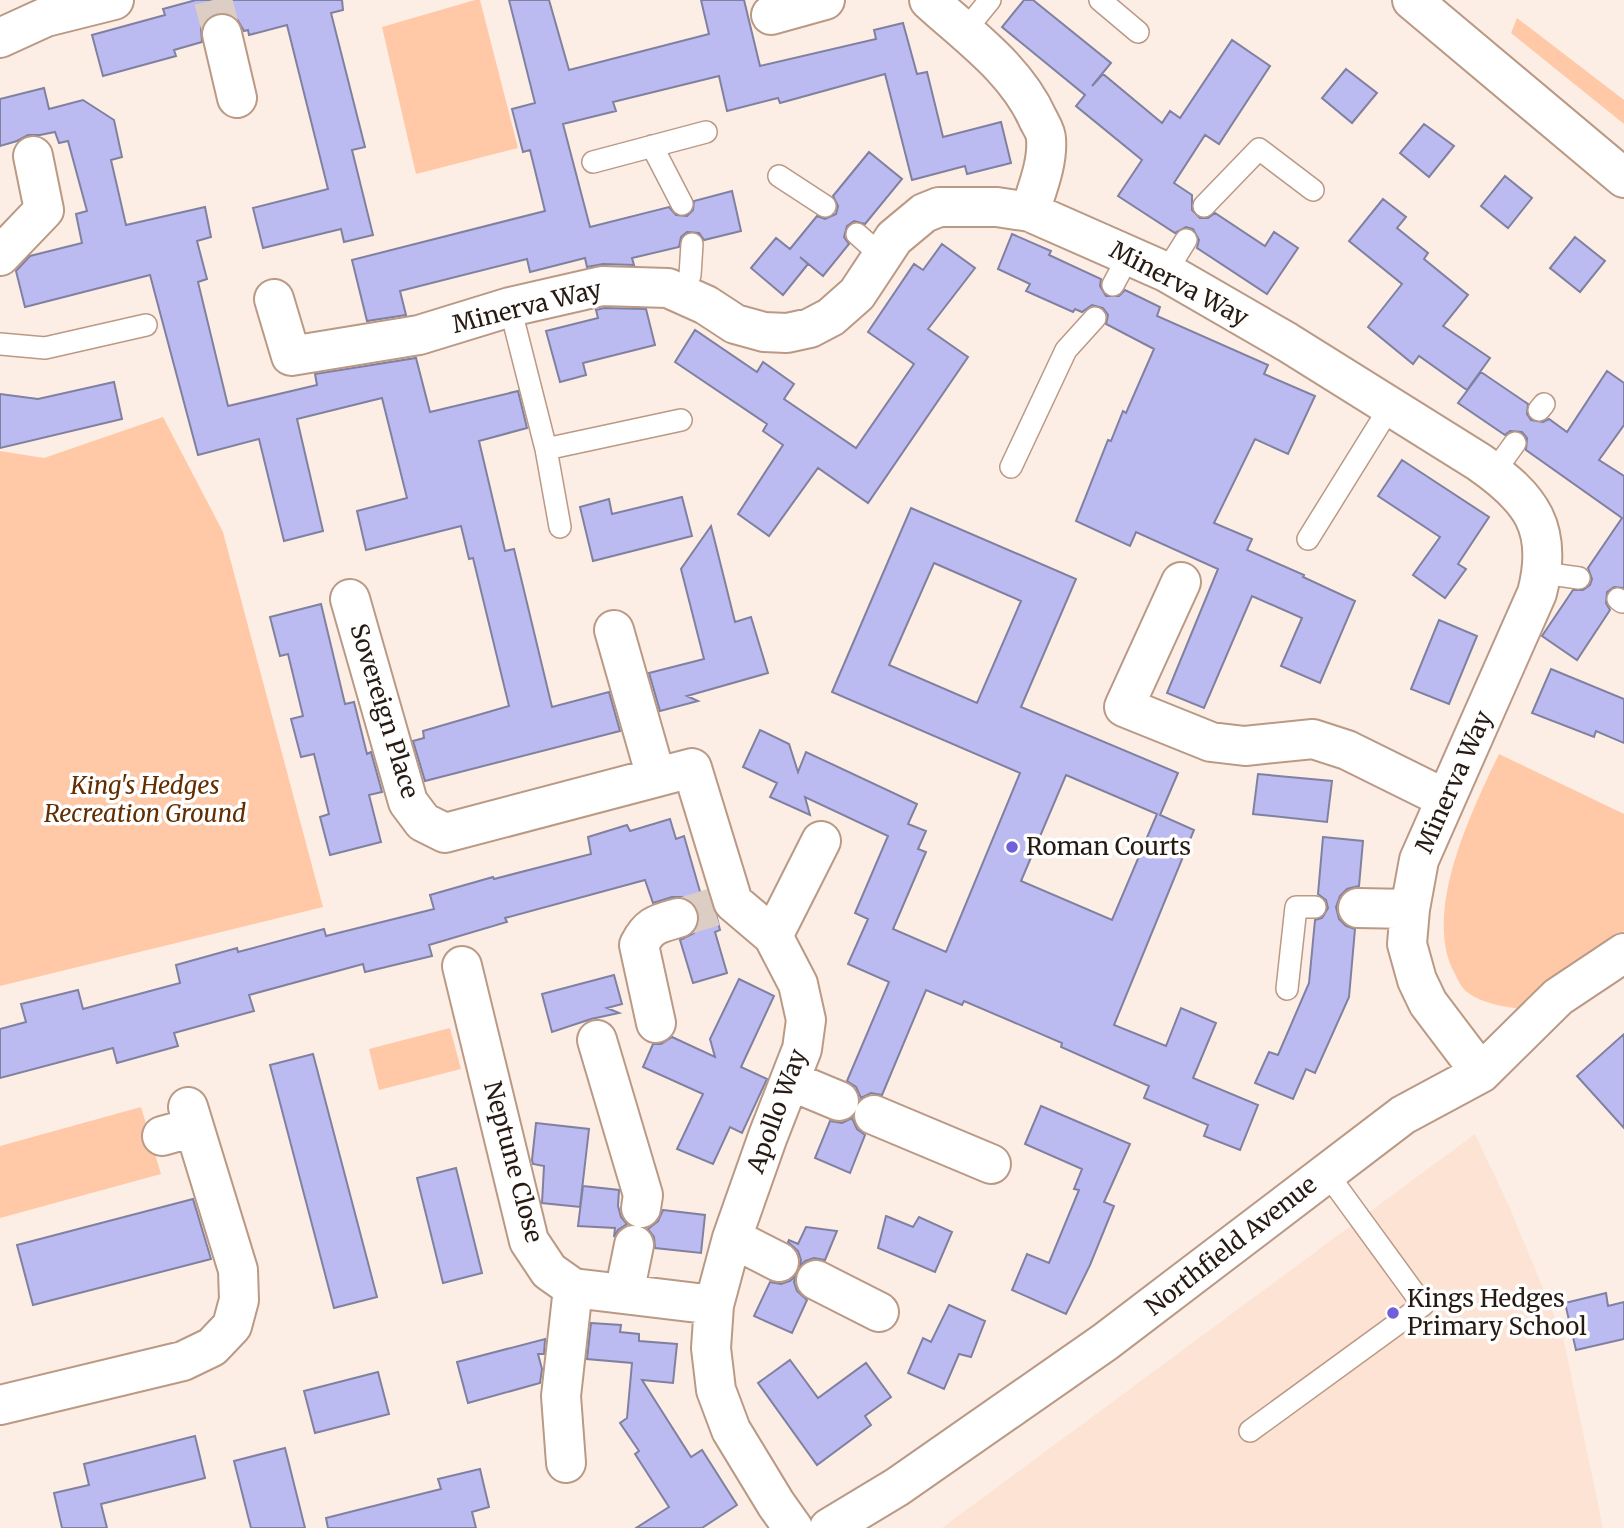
<svg xmlns="http://www.w3.org/2000/svg" width="1624" height="1528" viewBox="0 0 1624 1528" font-family="Merriweather,serif">
<style>
.built{fill:#fde3d4}
.green{fill:#ffc9a8}
.building{fill:#bbbbf2;stroke:#8080a0;stroke-width:2;fill-rule:evenodd}
.lines{fill:none;stroke-linecap:round;stroke-linejoin:round}
.minor-tunnel{stroke:#dccec5;stroke-width:38;stroke-dasharray:38 19;stroke-linecap:butt}
.service-casing{stroke:#ba9985;stroke-width:24}
.minor-casing{stroke:#ba9985;stroke-width:42}
.tertiary-casing{stroke:#ba9985;stroke-width:42}
.service{stroke:#fff;stroke-width:21}
.minor{stroke:#fff;stroke-width:38}
.tertiary{stroke:#fff;stroke-width:38}
.poi-dot{fill:#7060da;stroke:#fff;stroke-width:2.5}
.labels{text-anchor:middle;stroke-width:7;stroke-linejoin:round;paint-order:stroke}
.street-label{font-size:24px;fill:#271a12;stroke:#fff}
.park-label{font-size:24px;font-style:italic;fill:#632d00;stroke:#fff}
.poi-label{font-size:24px;fill:#271a12;stroke:#fff;text-anchor:start}
</style>
<rect width="100%" height="100%" fill="#fceee5"/>
<!-- built -->
<path class="built" d="M1475,1134L1509,1206L1563,1337L1603,1528H942Z"/>
<!-- green -->
<path class="green" d="M475,0H480L518,148L416,174L382,27Z
M1517,18L1624,100V124L1511,33Z
M163,417L223,532L323,907L0,986V451L44,458Z
M1499,754L1624,814V931L1528,1010C1508,1007 1484,1005 1467,992C1462,989 1458,980 1455,974C1421,914 1472,810 1499,754Z
M450,1028L461,1069L379,1090L369,1049Z
M141,1107L161,1174L0,1218V1146Z"/>
<!-- building -->
<path class="building" d="M196,0H342L343,10L331,13L365,147L352,150L373,235L344,242L341,229L263,248L253,208L328,189L287,25L249,35L248,30L244,31L237,19L228,13H216L207,19L201,27L202,42L174,50L176,56L103,76L92,35L165,15L163,9Z
M509,0H549L569,70L709,34L701,0H744L760,66L876,39L874,30L903,23L917,74L927,72L943,137L1001,122L1011,163L967,174L965,166L912,180L885,74L780,103L778,98L727,111L719,76L613,102L616,111L563,124L590,227L669,207L676,215L687,216L693,210L694,201L732,191L741,231L704,240L699,233L687,232L681,237L679,247L632,258L634,265L603,264L587,267L585,258L530,272L527,259L400,291L406,315L367,321L352,260L545,211L530,150L523,152L512,109L535,103Z
M1024,0H1033L1111,63L1092,86L1103,74L1162,123L1170,111L1180,118L1232,40L1270,66L1219,144L1205,135L1174,183L1192,195V210L1200,218H1208L1215,213L1265,246L1274,232L1298,248L1267,294L1197,248L1199,240L1193,229L1186,227L1175,233L1118,196L1142,160L1076,106L1085,95L1002,27Z
M1346,69L1377,93L1352,123L1322,98Z
M44,88L49,109L83,100L114,120L122,157L111,160L126,225L205,207L211,237L197,241L207,279L198,282L228,406L317,385L315,374L416,358L430,412L518,391L527,428L479,441L505,551L514,549L552,707L609,692L620,731L425,781L413,741L424,738L423,731L509,706L473,558L469,559L461,526L366,550L357,511L407,498L382,398L297,419L323,531L284,541L259,439L198,455L150,275L25,307L16,271L30,256L82,243L76,214L87,211L68,141L59,143L55,132L40,135H28L17,141L0,146V99Z
M1424,124L1454,146L1429,177L1400,153Z
M869,152L902,179L865,224L854,221L847,226L844,237L849,244L823,276L800,257L808,264L783,295L751,268L776,238L790,249L817,216L825,219L836,214L838,206L833,196Z
M1505,176L1532,198L1508,228L1481,206Z
M1383,199L1406,217L1397,228L1428,253L1424,259L1468,295L1443,326L1490,358L1467,390L1419,356L1413,364L1368,327L1402,284L1349,241Z
M1012,234L1051,251L1049,255L1101,279L1100,286L1106,296H1119L1125,290L1160,307L1157,316L1268,365L1264,374L1315,396L1288,454L1255,439L1214,523L1252,539L1247,550L1304,575L1303,577L1355,601L1320,683L1281,666L1302,618L1252,596L1204,708L1167,693L1218,569L1136,532L1130,546L1076,521L1108,440L1111,441L1123,411L1126,413L1154,349L1106,324L1108,315L1103,308L1092,305L1082,312L1075,309L1073,312L1026,291L1030,284L998,269Z
M1575,237L1605,261L1580,292L1550,268Z
M942,244L975,268L928,329L968,357L868,503L818,468L769,536L738,514L783,445L763,431L767,424L675,362L695,330L757,372L763,362L794,384L784,399L856,448L914,364L868,332L914,264L923,270Z
M604,308L646,309L655,345L583,363L586,375L560,382L546,331L598,318L596,310Z
M1607,371L1624,383V425L1599,460L1624,476V588L1614,587L1607,592L1606,603L1610,610L1577,660L1542,636L1573,590H1583L1590,585L1592,579L1588,568L1622,518L1526,450L1527,438L1522,432L1510,431L1505,435L1458,403L1481,372L1528,404L1527,414L1531,420L1543,422L1549,419L1567,432Z
M114,382L122,419L0,448V394L38,399Z
M1402,460L1489,517L1458,564L1466,569L1445,598L1413,575L1440,537L1378,496Z
M682,497L692,536L593,561L580,507L609,499L612,514Z
M911,508L1076,579L1021,707L1178,773L1160,815L1194,830L1114,1025L1166,1046L1181,1008L1216,1023L1193,1078L1258,1105L1240,1150L1204,1136L1208,1125L1144,1098L1149,1086L1061,1047L1062,1043L964,1001L962,1005L926,990L882,1095L871,1093L861,1098L856,1087L847,1081L889,982L848,964L868,919L855,913L888,836L805,797L810,815L770,797L777,783L743,767L760,730L789,744L798,772L806,752L917,804L908,824L926,831L918,849L926,852L893,929L946,952L1020,773L832,692ZM934,563L1021,601L977,703L889,665ZM1066,775L1157,814L1112,920L1021,881Z
M711,526L735,622L751,617L768,673L687,696L698,701L660,711L649,673L704,659L681,569Z
M321,604L345,704L354,702L367,754L371,752L382,792L369,795L381,842L330,855L320,817L329,814L314,754L301,757L291,719L303,716L288,654L280,656L270,617Z
M1439,620L1477,636L1449,704L1411,689Z
M1551,669L1624,699V743L1596,731L1594,737L1532,713Z
M1258,774L1332,781L1327,822L1253,814Z
M670,819L676,839L684,836L701,895L707,893L716,914L720,930L715,932L727,973L693,983L680,940L694,933L699,923V911L693,902L683,897H672L653,903L645,880L505,918L507,922L429,945L432,956L365,972L363,964L249,995L254,1011L174,1033L178,1046L117,1063L113,1048L0,1078V1029L26,1022L21,1004L78,990L83,1009L180,983L176,965L237,948L238,952L324,929L326,936L434,909L430,895L493,877L494,879L591,854L588,837L627,825L630,831Z
M1323,837L1363,841L1359,886L1347,889L1340,896L1336,907L1339,919L1346,926L1355,929L1349,997L1315,1073L1306,1069L1293,1099L1255,1083L1269,1052L1278,1055L1309,983L1315,920L1322,918L1328,908L1326,900L1318,894Z
M614,975L622,1004L607,1008L619,1013L591,1019L552,1032L542,994Z
M739,979L774,996L741,1067L767,1079L742,1133L730,1127L713,1164L677,1149L703,1094L643,1067L653,1044H661L672,1037L715,1057L710,1039Z
M1624,1034V1128L1577,1076Z
M313,1054L377,1297L334,1308L270,1065Z
M1041,1106L1130,1144L1104,1202L1114,1206L1090,1265L1066,1314L1012,1290L1027,1254L1049,1263L1079,1190L1074,1189L1082,1169L1025,1144Z
M852,1118L857,1129L865,1135L850,1173L815,1158L830,1121L842,1123Z
M536,1123L589,1129L580,1207L542,1203L544,1166L533,1164L532,1160Z
M456,1168L482,1273L443,1283L417,1178Z
M583,1186L619,1190L618,1206L621,1217L627,1224L618,1230L614,1237L615,1228L578,1226Z
M193,1199L211,1259L33,1305L17,1245Z
M663,1210L705,1215L701,1253L655,1248L654,1237L648,1229L658,1221Z
M886,1216L913,1227L919,1217L952,1232L935,1272L878,1248Z
M806,1227L837,1231L825,1260L814,1258L805,1261L800,1266L801,1260L798,1251L788,1242L789,1240L798,1244Z
M795,1276L794,1282L797,1291L807,1300L792,1333L754,1316L770,1282L781,1284L790,1281Z
M1606,1293L1608,1306L1624,1302V1339L1576,1350L1565,1303Z
M949,1305L985,1321L971,1357L959,1354L944,1389L908,1373L923,1338L931,1342Z
M591,1323L621,1325L620,1332L639,1334V1341L677,1344L673,1383L642,1380L691,1457L702,1450L737,1505L702,1528H636L669,1507L635,1454L639,1451L620,1423L627,1418L632,1363L587,1359Z
M545,1339L544,1354H538L542,1369L540,1383L468,1403L457,1362Z
M790,1360L818,1398L866,1363L891,1397L865,1416L871,1425L817,1465L758,1383Z
M378,1372L389,1414L315,1433L304,1391Z
M195,1436L205,1478L101,1504L107,1528H62L54,1493L89,1485L84,1464Z
M285,1448L305,1528H251L234,1461Z
M480,1469L489,1507L472,1512L476,1528H328L326,1518L441,1489L438,1479Z"/>
<g class="lines">
<!-- minor-tunnel -->
<path class="minor-tunnel" d="M213,0L222,34
M678,918L714,907"/>
<!-- service casing -->
<g class="service-casing">
<path id="service" d="M1100,0L1138,32
M964,32L990,0
M652,146L682,204
M593,162L706,132
M779,176L825,206
M1204,206L1259,149L1313,190
M857,234L883,257
M1166,272L1186,240
M1113,285L1129,255
M683,294L690,275L692,244
M510,307L546,449L560,527
M0,344L45,348L146,325
M1539,410L1544,404
M546,449L681,420
M1011,467L1066,350L1095,318
M1494,472L1515,443
M1308,539L1390,407
M1543,573L1579,578
M1618,599L1622,602
M1287,989L1296,907H1315
M1250,1431L1423,1305L1326,1172"/>
</g>
<!-- minor casing -->
<g class="minor-casing">
<path id="minor" d="M929,0C968,36 1016,69 1038,119C1041,125 1046,132 1046,139C1048,163 1037,189 1030,212
M771,15L825,0
M222,34L237,98
M0,38L46,17L114,0
M0,256L44,210L33,156
M274,299L291,356L419,335L510,307L602,286L668,288L706,305L735,324L764,332L787,333L810,328L831,317L857,294L894,238L924,213L939,207H997L1030,212L1166,272L1287,342L1479,462C1531,498 1554,528 1537,593L1419,860L1410,909L1407,944L1417,980L1428,1003L1481,1073
M1181,582L1124,707L1211,742L1245,746L1313,739L1347,750L1446,799
M350,599L408,802L423,822L445,833L692,768L733,902L773,936L798,984L806,1020L802,1049L768,1136L732,1238L714,1305L711,1348L716,1390L731,1430L776,1504L793,1528
M614,630L656,777
M1358,908L1410,909
M773,936L821,841
M462,966L529,1241L549,1271L573,1288L714,1305
M656,1023L639,945C649,925 657,924 678,918
M597,1040L643,1195L641,1208
M791,1081L839,1101
M874,1115L991,1164
M162,1136L194,1127
M732,1238L779,1262
M816,1280L879,1312
M624,1294L634,1245
M0,1405L183,1361L212,1347L232,1326L239,1300L238,1270L188,1107
M566,1463L561,1396L573,1288
M829,1528L897,1487L1105,1342L1403,1115L1481,1073L1558,997L1624,953"/>
</g>
<!-- tertiary casing -->
<g class="tertiary-casing">
<path id="tertiary" d="M1412,0L1624,178"/>
</g>
<!-- service -->
<use href="#service" class="service"/>
<!-- minor -->
<use href="#minor" class="minor"/>
<!-- tertiary -->
<use href="#tertiary" class="tertiary"/>
</g>
<!-- markers -->
<g class="poi-dot">
<circle cx="1012" cy="847" r="7"/>
<circle cx="1393" cy="1313" r="7"/>
</g>
<g class="labels">
<!-- street labels -->
<g class="street-label">
<text transform="translate(1179 284) rotate(28)" y="8">Minerva Way</text>
<text transform="translate(527 307) rotate(-14)" y="8">Minerva Way</text>
<text transform="translate(384 711) rotate(73)" y="8">Sovereign Place</text>
<text transform="translate(1454 782) rotate(-66)" y="8">Minerva Way</text>
<text transform="translate(777 1111) rotate(-70)" y="8">Apollo Way</text>
<text transform="translate(513 1162) rotate(75)" y="8">Neptune Close</text>
<text transform="translate(1231 1246) rotate(-38)" y="8">Northfield Avenue</text>
</g>
<!-- park labels -->
<g class="park-label">
<text x="145" y="794">King's Hedges<tspan x="145" dy="28">Recreation Ground</tspan></text>
</g>
<!-- poi labels -->
<g class="poi-label">
<text x="1026" y="855">Roman Courts</text>
<text x="1407" y="1307">Kings Hedges<tspan x="1407" dy="28">Primary School</tspan></text>
</g>
</g>
</svg>
